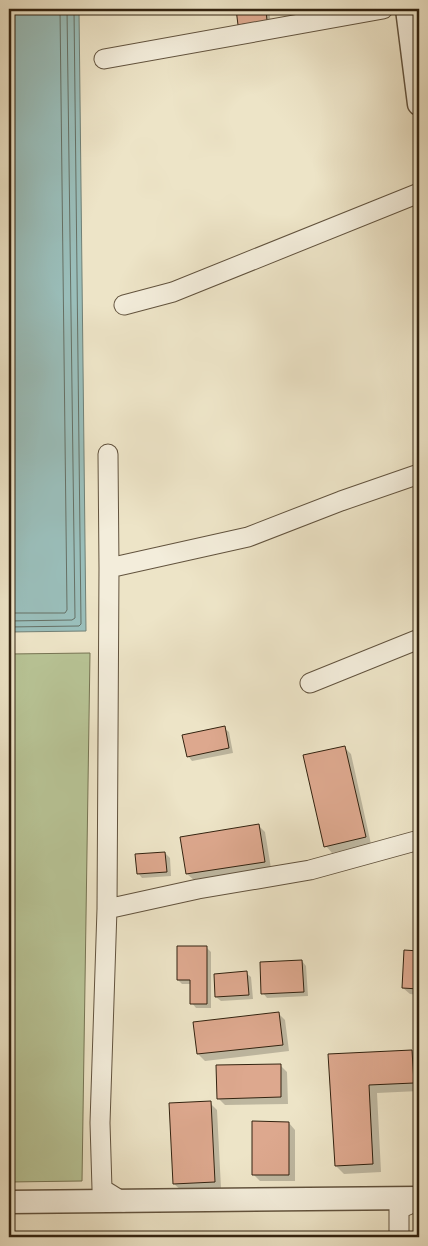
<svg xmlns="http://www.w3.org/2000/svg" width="428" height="1246" viewBox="0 0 428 1246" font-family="'Libre Caslon Text',serif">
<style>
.green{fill:#b8c496;stroke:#767453}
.water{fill:#9abeba;stroke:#718076}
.shadow{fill:#0003}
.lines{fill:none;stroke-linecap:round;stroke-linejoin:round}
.shore{stroke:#667065;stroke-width:1}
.building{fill:#dda88e;stroke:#332310}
.minor-casing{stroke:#62533e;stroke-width:21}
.tertiary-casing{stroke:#62533e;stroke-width:25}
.minor{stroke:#f3eddb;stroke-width:19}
.tertiary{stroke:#f3eddb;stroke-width:22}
</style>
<rect width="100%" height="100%" fill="#ede4c7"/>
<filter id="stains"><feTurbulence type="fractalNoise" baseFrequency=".004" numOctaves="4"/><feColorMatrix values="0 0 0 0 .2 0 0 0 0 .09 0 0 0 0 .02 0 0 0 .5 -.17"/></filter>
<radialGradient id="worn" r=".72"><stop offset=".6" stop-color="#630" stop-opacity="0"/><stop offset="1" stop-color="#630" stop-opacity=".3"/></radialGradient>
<!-- green -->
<path class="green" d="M90,653L82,1181L9,1182V654Z"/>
<!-- water -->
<path class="water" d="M9,9H79L86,631L9,632Z"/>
<!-- shadow -->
<path class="shadow" d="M237,9H269L271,25L243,29L239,24Z
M224,728L229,732L233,753L192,761L188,756Z
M344,747L351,754L371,844L332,853L326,846Z
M258,825L265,832L271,868L194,880L187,874Z
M165,853L170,858L171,876L142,878L138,873Z
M206,947L211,952V1008H196L192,1003L191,984H182L178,980Z
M405,952H419V995L410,994L403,988Z
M302,961L306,966L308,996L267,998L263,993Z
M246,973L251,977L253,999L221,1001L216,997Z
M278,1013L285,1020L289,1051L205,1061L198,1054Z
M412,1051L419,1059V1091L377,1093L381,1172L344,1174L336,1166L330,1055Z
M280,1065L287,1072L288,1104L225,1105L218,1098Z
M210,1103L217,1110L221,1188L181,1190L174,1184Z
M289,1123L295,1130V1181H260L253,1174Z"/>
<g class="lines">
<!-- shore -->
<path class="shore" d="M9,613H65L67,610L60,9
M9,621L72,620L75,618L67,9
M9,627L79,626L81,624L74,9"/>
</g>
<!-- building -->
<path class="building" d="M236,9H266L267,21L238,25Z
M225,726L229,748L187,757L182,735Z
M345,746L366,837L324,847L303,755Z
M259,824L265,862L186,874L180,837Z
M165,852L167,872L137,874L135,854Z
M177,946H207V1004H190V980H177Z
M404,950L419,951V989L402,988Z
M302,960L304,992L261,994L260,962Z
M247,971L249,995L215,997L214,974Z
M279,1012L283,1045L197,1054L193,1022Z
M412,1050L414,1083L369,1085L373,1164L335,1166L328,1054Z
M281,1064V1097L217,1099L216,1065Z
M211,1101L215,1182L173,1184L169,1103Z
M252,1121L289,1122V1175H252Z"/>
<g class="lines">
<!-- minor casing -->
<g class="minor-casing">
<path id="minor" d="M104,59L383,9
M124,305L173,292L419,193
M108,454L109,568L107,909L100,1123L102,1189L123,1202
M109,568L248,537L341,501L419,474
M310,683L419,639
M107,909L198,889L310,870L419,840
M399,1237V1209L419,1200"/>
</g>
<!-- tertiary casing -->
<g class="tertiary-casing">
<path id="tertiary" d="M407,9L419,104
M9,1202L419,1198"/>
</g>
<!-- minor -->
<use href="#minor" class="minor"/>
<!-- tertiary -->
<use href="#tertiary" class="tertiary"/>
</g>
<!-- margin -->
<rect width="428" height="1246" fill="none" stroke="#ede4c7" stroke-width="30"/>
<rect x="10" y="10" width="408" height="1226" fill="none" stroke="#332310" stroke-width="2.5"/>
<rect x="15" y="15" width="398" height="1216" fill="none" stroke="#332310"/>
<rect width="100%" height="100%" filter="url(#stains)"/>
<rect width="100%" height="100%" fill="url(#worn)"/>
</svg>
